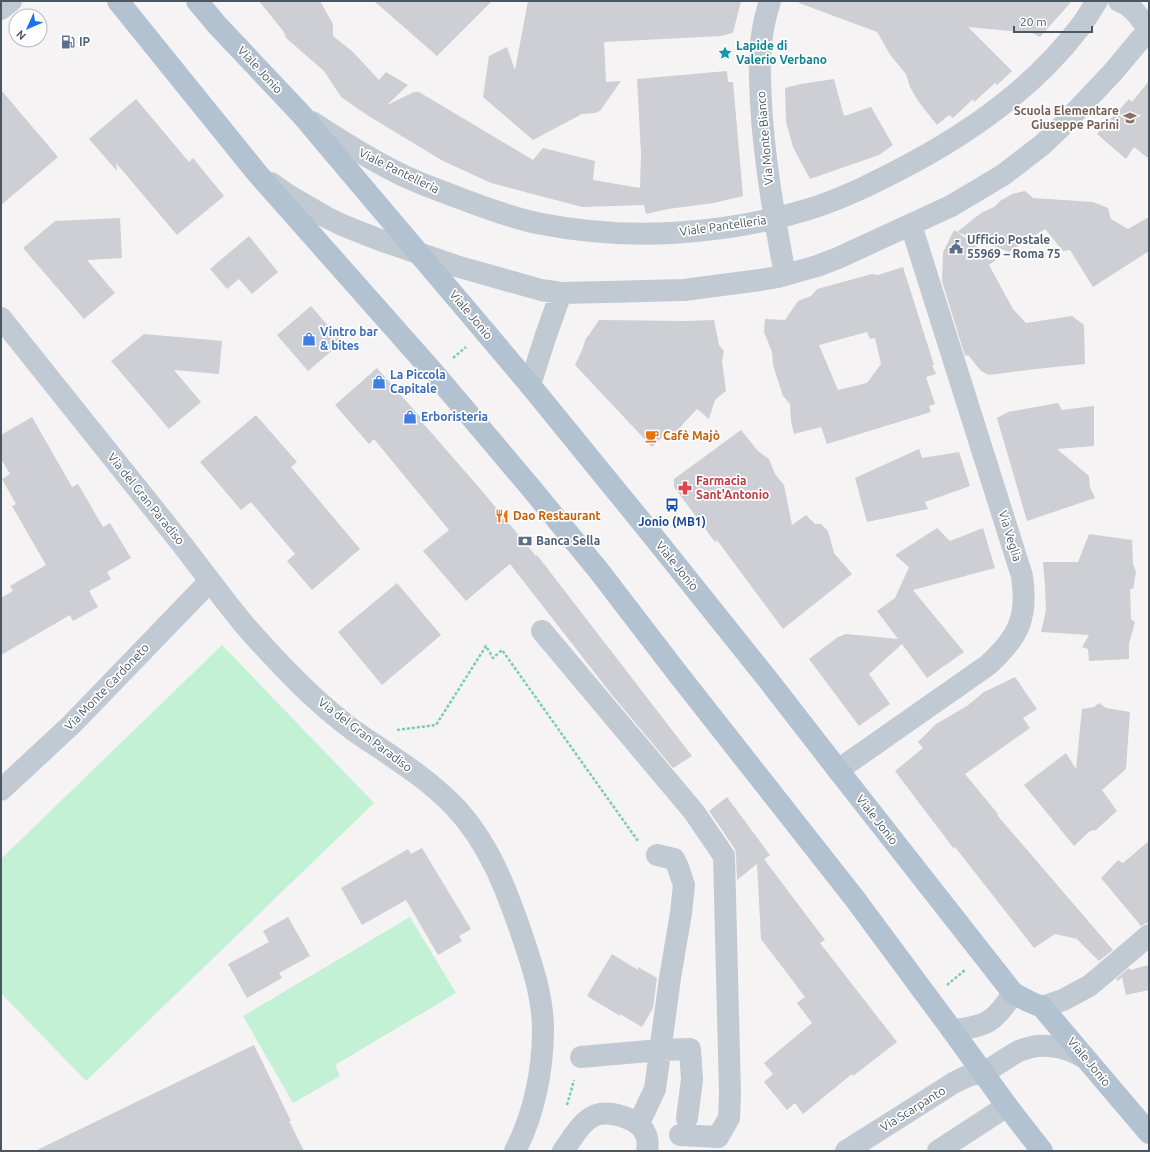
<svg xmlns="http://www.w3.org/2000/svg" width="1150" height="1152" viewBox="0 0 1150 1152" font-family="Ubuntu,sans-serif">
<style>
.green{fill:#c3f1d5}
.building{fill:#cdcfd5;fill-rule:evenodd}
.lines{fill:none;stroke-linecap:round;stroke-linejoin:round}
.path{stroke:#7ad0a6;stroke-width:2.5;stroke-dasharray:3 2;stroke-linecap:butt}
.minor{stroke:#c1cad2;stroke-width:22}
.major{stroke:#b3c2d1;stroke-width:22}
.labels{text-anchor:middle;stroke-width:3.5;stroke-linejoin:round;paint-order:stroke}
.service-label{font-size:12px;font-weight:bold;fill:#4e5e75;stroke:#fff;text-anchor:start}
.culture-label{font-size:12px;font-weight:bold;fill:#0d838f;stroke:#fff;text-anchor:start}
.street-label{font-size:12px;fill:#4a5661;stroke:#fff}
.education-label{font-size:12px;font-weight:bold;fill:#785e54;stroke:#fff;text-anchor:end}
.shop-label{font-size:12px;font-weight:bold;fill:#366cbe;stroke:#fff;text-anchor:start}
.food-label{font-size:12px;font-weight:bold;fill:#c56008;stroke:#fff;text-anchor:start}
.health-label{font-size:12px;font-weight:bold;fill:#be3a42;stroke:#fff;text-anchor:start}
.transit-label{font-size:12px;font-weight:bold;fill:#164399;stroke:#fff}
</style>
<rect width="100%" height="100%" fill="#f5f3f3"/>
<!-- green -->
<path class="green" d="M222,645L374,803L86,1081L1,993V859Z
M410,917L456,993L335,1065L340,1076L293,1103L243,1016Z"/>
<!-- building -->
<path class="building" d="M259,1H320L333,24V36L353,52L379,80L386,72L408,85L387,105L414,92H419L533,160L543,148L595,161L593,180L640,188L641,154L637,79L727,71L728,82H733L743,196L714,203L668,209L646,214L644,205L582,207L491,183L443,161L367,115L341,97L324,71L286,38L284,32Z
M374,1H492L437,56Z
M528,1H741L733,33L721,36L604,42L606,82L621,81L600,111L595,113L582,114L533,140L483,97L489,56L507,47L515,70Z
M799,1H1072L1040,37L1032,33L968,27L1012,71L997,85L995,83L974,102L973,99L953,118L949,115L937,125L918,101L910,87L906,74L891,56L877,32L799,3Z
M834,79L844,116L871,107L893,145L879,155L810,179L793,147L786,122L785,88L801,84Z
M1149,81V159L1134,147L1126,159L1097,134L1129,99L1132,102Z
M1,90L58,157L1,205Z
M136,99L189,162L193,158L224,196L177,235L116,163L117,171L89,139Z
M1025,191L1033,198L1093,202L1108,208L1111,219L1128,229L1149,217V251L1093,287L1070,250L1063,251L1045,229L1009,252L957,232L996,260L989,265L1013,309L1026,323L1072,316L1084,325L1085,364L1036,369L989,375L981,371L968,355L965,356L942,281L943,252L954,230L957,232L981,213L994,207L1000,201L1012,194Z
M120,218L122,258L87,260L115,293L84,319L23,248L55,221Z
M249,236L278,272L252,294L239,279L227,289L210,269Z
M903,267L934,365H932L936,374L926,377L935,404L929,406L931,412L827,444L821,427L794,434L791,421L790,404L783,396L773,365L772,352L764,332L765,319L785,320L798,301L811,296L817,289L872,274L878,275ZM867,332L870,339L875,338L881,364L867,383L838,390L819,345Z
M311,306L342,342L308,371L277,335Z
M599,320L686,321L714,320L719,345L724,351L722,361L726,391L715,400L709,419L697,409L683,424L674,436L665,434L652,447L575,365L582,350L586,338L589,335Z
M144,334L222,341L219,374L174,370L201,402L169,429L111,361Z
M377,368L422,419L421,421L483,492L536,556L537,555L692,756L673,768L612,695L510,564L466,601L423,551L449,530L374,439L369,444L335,405Z
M1058,403L1062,410L1094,406V446L1057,449L1089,476L1090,487L1095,498L1027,521L997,418L1008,412Z
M256,415L297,462L291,467L360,549L312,590L287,561L295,554L251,502L241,510L200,462Z
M32,417L72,487L78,484L103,527L110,523L131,558L107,572L111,579L89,591L98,607L73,621L70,615L1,655V598L13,591L10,586L46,565L12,506L16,504L2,479L10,474L1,459V435Z
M741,430L758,451L769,459L775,474L784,485L792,525L806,515L815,524H821L828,531L834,553L852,574L783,629L717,540L715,542L674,487V479Z
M919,449L922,458L959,452L970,486L925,502L928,509L867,522L855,478Z
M937,528L950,541L983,528L995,568L913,590L964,652L927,678L902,644L869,674L890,704L859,726L809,659L838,637L846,634L898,639L877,611L895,598L909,567L895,555Z
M1089,534L1132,540L1133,564L1136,572L1133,589H1130L1131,619L1135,622L1129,644V659L1089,661L1088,649L1082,647L1089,635L1041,632L1046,610L1045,586L1043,562H1078Z
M397,583L441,635L382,685L338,632Z
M1015,677L1037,709L1023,718L1030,728L965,774L998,814L997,815L1113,950L1099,961L1077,939L1055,934L1034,948L955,847L954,849L895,771L923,748L918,742L936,724L967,706L984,692Z
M1099,703L1106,708L1130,712L1126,769L1102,790L1117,811L1096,830L1090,831L1074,846L1024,785L1066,753L1076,769L1082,709L1094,707Z
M727,797L770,855L764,859L825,940L820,943L897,1042L853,1076L852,1074L803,1114L795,1103L787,1110L764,1082L773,1074L764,1063L812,1023L797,1003L805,997L761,939L757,864L737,880L736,856L735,849L709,811Z
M1149,841V923H1146L1141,926L1101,878L1118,860L1123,863Z
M422,848L471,929L459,936L462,941L438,955L406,900L362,925L341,888L408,849L411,854Z
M288,917L310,956L279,973L282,978L247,998L228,964L269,942L263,931Z
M612,954L638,970V967L657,978L653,1008L642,1027L620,1014V1016L587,996Z
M1149,965V990L1126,995L1122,977L1118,981L1116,979L1129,968L1130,970Z
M254,1045L291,1121H289L304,1151H35Z"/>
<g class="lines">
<!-- path -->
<path class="path" d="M453,358L466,347
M397,730L436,725L486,646L493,658L502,650L638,841
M947,985L965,970
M567,1105L574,1080"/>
<!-- minor -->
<path class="minor" d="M770,1C758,38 759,65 761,103C764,161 774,218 785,274
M1119,1C1133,6 1140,18 1148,29L1149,28
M1,9L11,1
M312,122C341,141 369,159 400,174C420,184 441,191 462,199C488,209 515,219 542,224C628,241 723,235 806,210C843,199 878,181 912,163C975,129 1036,85 1080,27C1086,19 1091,10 1097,1
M271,183L288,195L326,217L342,225L380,240L456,266L541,290L561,293L606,292L684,290L760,280L778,277L817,266L838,258L951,206L1003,175L1042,145L1062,126L1113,72L1149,29
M1,318C60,391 118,465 177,538C201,568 223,600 248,629C280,665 314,701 353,730C387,754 424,775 453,805C489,842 507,891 523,938C533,968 543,998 543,1030C543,1070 534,1115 515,1151
M530,385L545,338L561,293
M542,631L694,812L724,856L730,1094L729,1118L718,1137L680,1135
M838,770L988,665C1019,637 1028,617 1022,576L911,225
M1,790L72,724L210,581
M1042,1007L1063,1000L1089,986L1100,977L1149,935
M952,1030C986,1027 995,1022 1013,993
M581,1057L660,1050L690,1049L692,1080L687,1118
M639,1123L655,1089L670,978L681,913L684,885L678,867L674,859L657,855
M563,1151C572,1139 582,1120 596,1115C610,1110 640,1119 645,1133C648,1138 648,1145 647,1151
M846,1151L955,1082C962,1079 968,1075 975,1074C979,1073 981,1073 984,1072C997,1066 1007,1057 1019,1051C1041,1041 1065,1046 1085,1058
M938,1151L1007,1106"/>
<!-- major -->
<path class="major" d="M118,1L257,173L434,373L531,488L599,571L678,674L855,899L952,1030L1007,1106L1042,1151
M197,1L217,25L301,114L530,385L649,531L769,681L838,770L1013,993L1028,1001L1042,1007L1149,1133"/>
</g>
<!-- icons -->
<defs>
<g id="fuel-bare" transform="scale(1.08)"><path d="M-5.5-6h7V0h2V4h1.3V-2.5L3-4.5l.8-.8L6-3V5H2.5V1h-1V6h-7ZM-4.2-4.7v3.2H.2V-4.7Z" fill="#5c6f8a" stroke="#fff" stroke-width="2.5" paint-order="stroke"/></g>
<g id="sight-bare" transform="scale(1.08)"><path d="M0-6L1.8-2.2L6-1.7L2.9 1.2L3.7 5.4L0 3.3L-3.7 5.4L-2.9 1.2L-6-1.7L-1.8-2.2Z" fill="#0f9aa8" stroke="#fff" stroke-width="2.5" paint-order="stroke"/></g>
<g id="school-bare" transform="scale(1.08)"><path d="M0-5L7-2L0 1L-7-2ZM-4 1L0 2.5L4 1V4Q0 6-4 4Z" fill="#8d6e63" stroke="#fff" stroke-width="2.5" paint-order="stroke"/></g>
<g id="civic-bare" transform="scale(1.08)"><path d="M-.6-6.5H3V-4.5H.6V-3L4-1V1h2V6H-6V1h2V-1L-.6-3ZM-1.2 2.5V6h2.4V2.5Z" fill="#5c6f8a" stroke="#fff" stroke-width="2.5" paint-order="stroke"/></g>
<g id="shop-bare" transform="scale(1.08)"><path d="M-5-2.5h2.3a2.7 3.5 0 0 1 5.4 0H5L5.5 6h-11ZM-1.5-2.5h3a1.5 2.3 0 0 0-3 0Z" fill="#3f7fe0" stroke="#fff" stroke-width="2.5" paint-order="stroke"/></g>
<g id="cafe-bare" transform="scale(1.08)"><path d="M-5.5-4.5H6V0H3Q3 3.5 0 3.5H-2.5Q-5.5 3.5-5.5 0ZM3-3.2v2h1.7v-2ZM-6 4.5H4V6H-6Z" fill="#e8710a" stroke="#fff" stroke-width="2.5" paint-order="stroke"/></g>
<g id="pharmacy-bare" transform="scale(1.08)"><path d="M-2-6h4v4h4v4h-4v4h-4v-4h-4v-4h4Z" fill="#e0444e" stroke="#fff" stroke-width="2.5" paint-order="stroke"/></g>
<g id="bus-bare" transform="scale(1.08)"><path d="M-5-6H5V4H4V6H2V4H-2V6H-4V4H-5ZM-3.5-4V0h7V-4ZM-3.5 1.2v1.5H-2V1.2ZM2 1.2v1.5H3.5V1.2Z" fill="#1a4fb4" stroke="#fff" stroke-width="2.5" paint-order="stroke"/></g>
<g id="restaurant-bare" transform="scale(1.08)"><path d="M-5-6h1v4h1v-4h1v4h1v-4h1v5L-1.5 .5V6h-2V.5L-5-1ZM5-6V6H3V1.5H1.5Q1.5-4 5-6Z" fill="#e8710a" stroke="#fff" stroke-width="2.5" paint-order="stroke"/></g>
<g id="bank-bare" transform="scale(1.08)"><path d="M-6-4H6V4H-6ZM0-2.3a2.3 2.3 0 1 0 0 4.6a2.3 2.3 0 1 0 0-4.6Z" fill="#5c6f8a" stroke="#fff" stroke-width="2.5" paint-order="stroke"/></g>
</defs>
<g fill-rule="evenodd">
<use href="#fuel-bare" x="68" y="42"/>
<use href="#sight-bare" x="725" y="53"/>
<use href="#school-bare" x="1130" y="118"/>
<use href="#civic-bare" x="956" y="247"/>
<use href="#shop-bare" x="309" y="339"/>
<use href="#shop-bare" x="379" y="382"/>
<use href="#shop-bare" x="410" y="417"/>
<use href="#cafe-bare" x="652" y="436"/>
<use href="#pharmacy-bare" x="685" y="488"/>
<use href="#bus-bare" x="672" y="505"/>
<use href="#restaurant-bare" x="502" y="516"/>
<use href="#bank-bare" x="525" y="541"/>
</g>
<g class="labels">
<!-- service labels -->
<g class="service-label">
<text x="79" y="46">IP</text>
<text x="967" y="244">Ufficio Postale<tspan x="967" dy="14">55969 – Roma 75</tspan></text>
<text x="536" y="545">Banca Sella</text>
</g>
<!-- culture labels -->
<g class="culture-label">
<text x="736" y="50">Lapide di<tspan x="736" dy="14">Valerio Verbano</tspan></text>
</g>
<!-- street labels -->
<g class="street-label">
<text transform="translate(260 70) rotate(47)" y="4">Viale Jonio</text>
<text transform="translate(765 138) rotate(-95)" y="4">Via Monte Bianco</text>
<text transform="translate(399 171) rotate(26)" y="4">Viale Pantelleria</text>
<text transform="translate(723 226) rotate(-8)" y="4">Viale Pantelleria</text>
<text transform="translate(471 315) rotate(50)" y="4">Viale Jonio</text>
<text transform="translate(146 499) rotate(51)" y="4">Via del Gran Paradiso</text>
<text transform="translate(1010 536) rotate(73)" y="4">Via Veglia</text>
<text transform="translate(677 566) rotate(51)" y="4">Viale Jonio</text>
<text transform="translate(107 687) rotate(-46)" y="4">Via Monte Cardoneto</text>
<text transform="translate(365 735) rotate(37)" y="4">Via del Gran Paradiso</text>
<text transform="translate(877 820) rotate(52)" y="4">Viale Jonio</text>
<text transform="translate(1089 1062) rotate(50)" y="4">Viale Jonio</text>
<text transform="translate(913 1109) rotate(-32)" y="4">Via Scarpanto</text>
</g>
<!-- education labels -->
<g class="education-label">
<text x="1119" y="115">Scuola Elementare<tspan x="1119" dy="14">Giuseppe Parini</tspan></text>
</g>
<!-- shop labels -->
<g class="shop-label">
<text x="320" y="336">Vintro bar<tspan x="320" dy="14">&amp; bites</tspan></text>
<text x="390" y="379">La Piccola<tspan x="390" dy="14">Capitale</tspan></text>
<text x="421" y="421">Erboristeria</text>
</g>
<!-- food labels -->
<g class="food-label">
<text x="663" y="440">Cafè Majò</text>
<text x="513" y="520">Dao Restaurant</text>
</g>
<!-- health labels -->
<g class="health-label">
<text x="696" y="485">Farmacia<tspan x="696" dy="14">Sant'Antonio</tspan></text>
</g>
<!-- transit labels -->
<g class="transit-label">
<text x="672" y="526">Jonio (MB1)</text>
</g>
</g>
<!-- border -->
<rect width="1150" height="1152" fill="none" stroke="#4a5661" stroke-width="4"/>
<!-- north arrow -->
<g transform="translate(28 28) rotate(225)"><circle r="19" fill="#ffffff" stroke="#b7bbc0"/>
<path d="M0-3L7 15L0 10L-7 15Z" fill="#1a73e8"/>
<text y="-6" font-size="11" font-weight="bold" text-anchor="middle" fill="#4a5661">N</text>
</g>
<!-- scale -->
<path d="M1014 26v6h78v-6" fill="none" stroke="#4a5661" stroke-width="2"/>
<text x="1020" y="26" font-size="12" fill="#4a5661" stroke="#ffffff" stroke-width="3" paint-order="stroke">20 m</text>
</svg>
